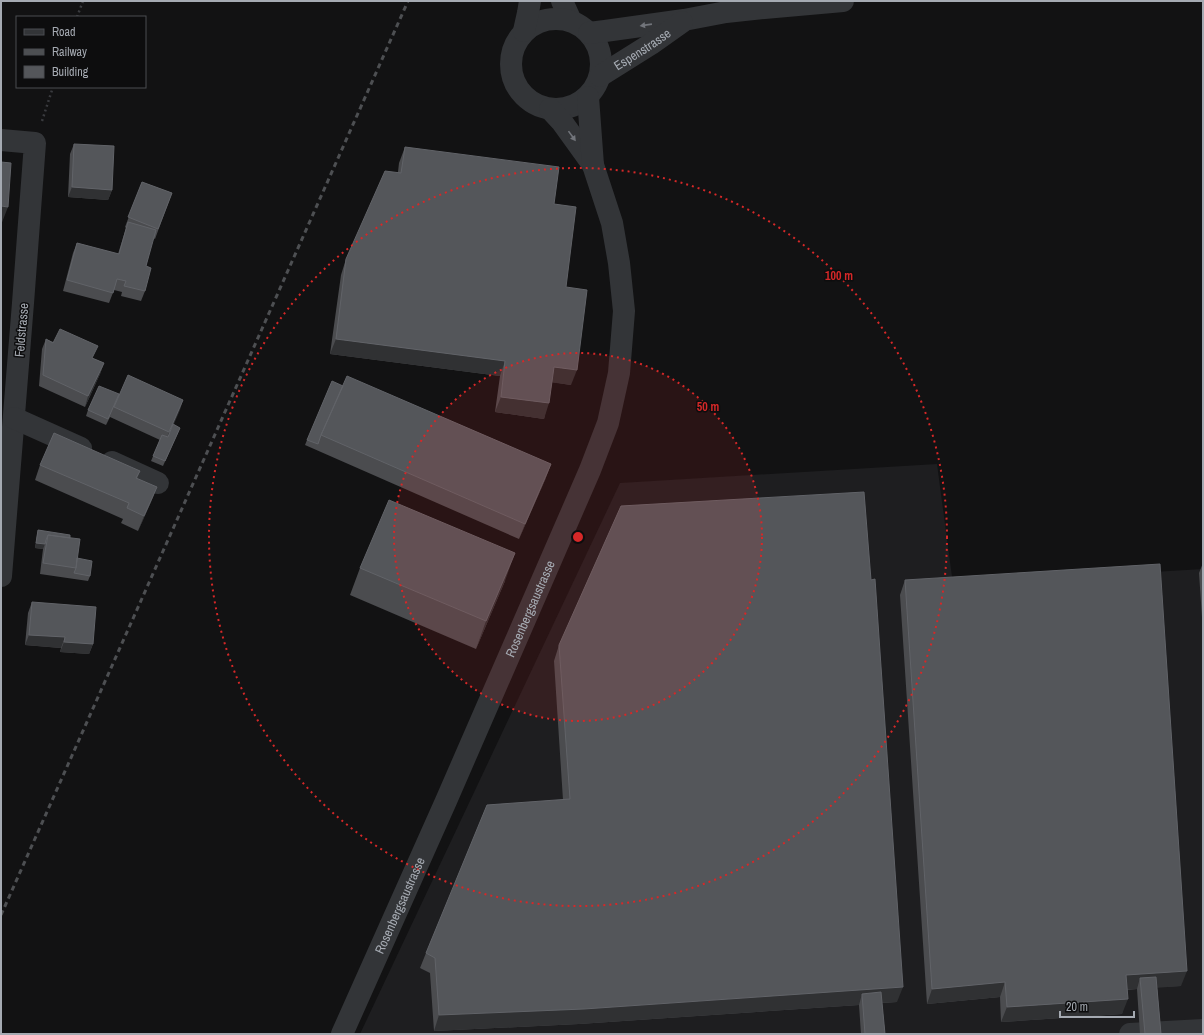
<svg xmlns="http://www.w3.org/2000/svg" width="1204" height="1035" viewBox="0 0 1204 1035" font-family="'Archivo Narrow',sans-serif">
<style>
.built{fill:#1e1e20}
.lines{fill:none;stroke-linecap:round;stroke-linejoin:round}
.path{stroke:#3a3b3f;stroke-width:2.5;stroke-dasharray:2 3;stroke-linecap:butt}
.minor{stroke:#333538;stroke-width:22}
.rail{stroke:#4d4f52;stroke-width:3;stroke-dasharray:5 4;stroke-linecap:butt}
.wall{fill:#4b4c4f}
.shaded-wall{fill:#303133}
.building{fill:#54565a;stroke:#616368}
.oneway{fill:#72757b}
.ring{fill:none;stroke:#d62828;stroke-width:2;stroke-dasharray:2 4}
.labels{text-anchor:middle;stroke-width:3;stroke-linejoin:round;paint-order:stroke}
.street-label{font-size:13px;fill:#a5aab2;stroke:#0d0d0e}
.centre{fill:#d62828;stroke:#0d0d0e;stroke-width:2}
.ring-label{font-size:12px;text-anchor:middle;font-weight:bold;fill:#d62828;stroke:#0d0d0e;stroke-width:3;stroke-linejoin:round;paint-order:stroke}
</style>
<rect width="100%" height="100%" fill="#121213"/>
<!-- built -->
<path class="built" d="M937,464L953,584L1203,569V1034H360L620,483Z"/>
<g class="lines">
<!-- path -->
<path class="path" d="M77,17L83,1
M42,121L53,87"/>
<!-- minor -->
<g class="minor">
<path d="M562,1L571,21"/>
<circle cx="556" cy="64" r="45"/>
<path d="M524,31L528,13L530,1"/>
<path d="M589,33L605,31L684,20L726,12L764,8L843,1"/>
<path id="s1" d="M600,76L651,44L682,22"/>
<path d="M550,109L562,122L593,165"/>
<path d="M1,140L35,143L23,303L1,576"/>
<path d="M14,418L81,448"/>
<path d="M112,462L158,483"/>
<path id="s2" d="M342,1034L446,801L547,569L590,470L608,423L619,373L624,311L619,263L612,223L593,165L588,97"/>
<path d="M1130,1034L1203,1030"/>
</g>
<!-- rail -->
<path class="rail" d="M1,915L408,1"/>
</g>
<!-- wall -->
<path class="wall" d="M74,144L112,190L108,200L68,197L70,154Z
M405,147L554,204L566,287L571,385L552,382L544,419L495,412L500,376L330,354L341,275L346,259L398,172L399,163Z
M142,182L172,193L155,239L153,238L146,266L145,291L141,301L121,296L122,292L114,290L109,303L63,291L73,253L77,243L118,254L126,228L125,227Z
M46,339L104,363L100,374L85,407L39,386L42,349Z
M343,386L551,464L545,480L519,539L305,445L307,440Z
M119,394L183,400L173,425L180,428L163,466L151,461L160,440L110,417L106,425L86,416L88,410Z
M40,465L140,471L137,479L157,487L151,502L138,531L121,523L123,519L35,480Z
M38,530L70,538L77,558L90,576L88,581L40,574L43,549L35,548L37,535Z
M1203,563V632L1199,573Z
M360,568L505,581L476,649L350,595Z
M905,580L1181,986L1157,987L1161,1034H1140L1137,989L1127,990L1122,1014L1001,1022L1000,997L927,1004L900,595Z
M32,602L93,644L89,654L60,652L61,648L25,645L28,613Z
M559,645L897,1002L882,1003L885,1034H861L859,1005L579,1024L434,1031L430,973L420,968L426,953L563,800L554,661Z"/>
<!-- shaded-wall -->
<path class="shaded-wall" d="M72,187L112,190L108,200L68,197Z
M1,206L8,207L1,225Z
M336,339L505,361L500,376L330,354Z
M104,363L100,374L85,407L88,396Z
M554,367L577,370L571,385L549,382Z
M501,397L549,403L544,419L495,412Z
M183,400L180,410L166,442L169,432Z
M180,428L178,433L163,466L165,461Z
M551,464L545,480L519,539L525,524Z
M157,487L151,502L138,531L144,516Z
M36,543L45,544L43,549L35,548Z
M515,553L505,581L476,649L486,621Z
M29,635L65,637L61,648L25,645Z
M64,642L93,644L89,654L60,652Z
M1187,971L1181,986L1141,989L1140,978L1137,989L1120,990L1126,975Z
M1005,982L1000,997L927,1004L932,989Z
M903,987L897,1002L863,1004L862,994L859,1005L579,1024L434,1031L439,1015Z
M1128,999L1122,1014L1001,1022L1007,1007Z"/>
<!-- building -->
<path class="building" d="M74,144L114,146L112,190L72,187Z
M405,147L559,167L554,204L576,207L566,287L587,290L577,370L554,367L549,403L501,397L505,361L336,339L346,259L385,171L401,173Z
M1,162L11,163L8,207L1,206Z
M142,182L172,193L158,229L128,217Z
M128,222L156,230L146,266L151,268L145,291L124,286L126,281L117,279L113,293L67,280L77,243L119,254Z
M60,329L98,346L92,358L104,363L88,396L43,375L46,339L53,343Z
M128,375L183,400L169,432L114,407Z
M347,376L551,464L525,524L321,435Z
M332,381L343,386L321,435L318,444L307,440Z
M99,386L119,394L108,419L88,410Z
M173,424L180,428L165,461L153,456L162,435L168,437Z
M54,433L140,471L136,478L157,487L144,516L127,508L129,503L40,465Z
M864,492L871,580L875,579L903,987L584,1009L439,1015L435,958L426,953L487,805L570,799L559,645L621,506Z
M389,500L515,553L486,621L360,568Z
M38,530L70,535V538L48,535L46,540L45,544L36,543Z
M48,535L80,539L76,568L43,563Z
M77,558L92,561L90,576L74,573L76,568Z
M1160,564L1187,971L1126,975L1128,999L1007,1007L1005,982L932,989L905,580Z
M32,602L96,607L93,644L64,642L65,637L29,635Z
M1156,977L1161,1034H1145L1140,978Z
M881,992L885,1034H865L862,994Z"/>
<!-- one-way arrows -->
<defs><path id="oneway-solid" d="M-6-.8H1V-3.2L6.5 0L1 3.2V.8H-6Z"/></defs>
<g class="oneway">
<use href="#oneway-solid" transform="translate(646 25) rotate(172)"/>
<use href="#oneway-solid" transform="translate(572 136) rotate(54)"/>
</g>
<!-- distance rings -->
<circle cx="578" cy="537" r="184" fill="#d62828" fill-opacity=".12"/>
<g class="ring">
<circle cx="578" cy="537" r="184"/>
<circle cx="578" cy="537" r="369"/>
</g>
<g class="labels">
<!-- street labels -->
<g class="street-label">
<text dy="5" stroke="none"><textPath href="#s1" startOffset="50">Espenstrasse</textPath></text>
<text transform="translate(21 330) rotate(-85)" y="5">Feldstrasse</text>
<text dy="5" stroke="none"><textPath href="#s2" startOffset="465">Rosenbergsaustrasse</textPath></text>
<text dy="5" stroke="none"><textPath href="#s2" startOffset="141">Rosenbergsaustrasse</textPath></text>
</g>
</g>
<circle cx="578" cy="537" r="6" class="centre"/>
<g class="ring-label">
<text x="839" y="280">100 m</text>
<text x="708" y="411">50 m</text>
</g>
<!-- border -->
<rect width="1204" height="1035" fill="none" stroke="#a5aab2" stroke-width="4"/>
<!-- legend -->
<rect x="16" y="16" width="130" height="72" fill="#0d0d0e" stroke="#4a4c50"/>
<rect x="24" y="29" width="20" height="6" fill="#333538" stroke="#4a4c50"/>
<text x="52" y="36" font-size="12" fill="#a5aab2">Road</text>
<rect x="24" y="49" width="20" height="6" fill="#4d4f52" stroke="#4a4c50"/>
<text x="52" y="56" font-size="12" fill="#a5aab2">Railway</text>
<rect x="24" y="66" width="20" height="12" fill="#54565a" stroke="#4a4c50"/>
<text x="52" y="76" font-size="12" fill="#a5aab2">Building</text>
<!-- scale -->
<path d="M1060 1011v6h74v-6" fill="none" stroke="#a5aab2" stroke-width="2"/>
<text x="1066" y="1011" font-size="12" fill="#a5aab2" stroke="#0d0d0e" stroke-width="3" paint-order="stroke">20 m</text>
</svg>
